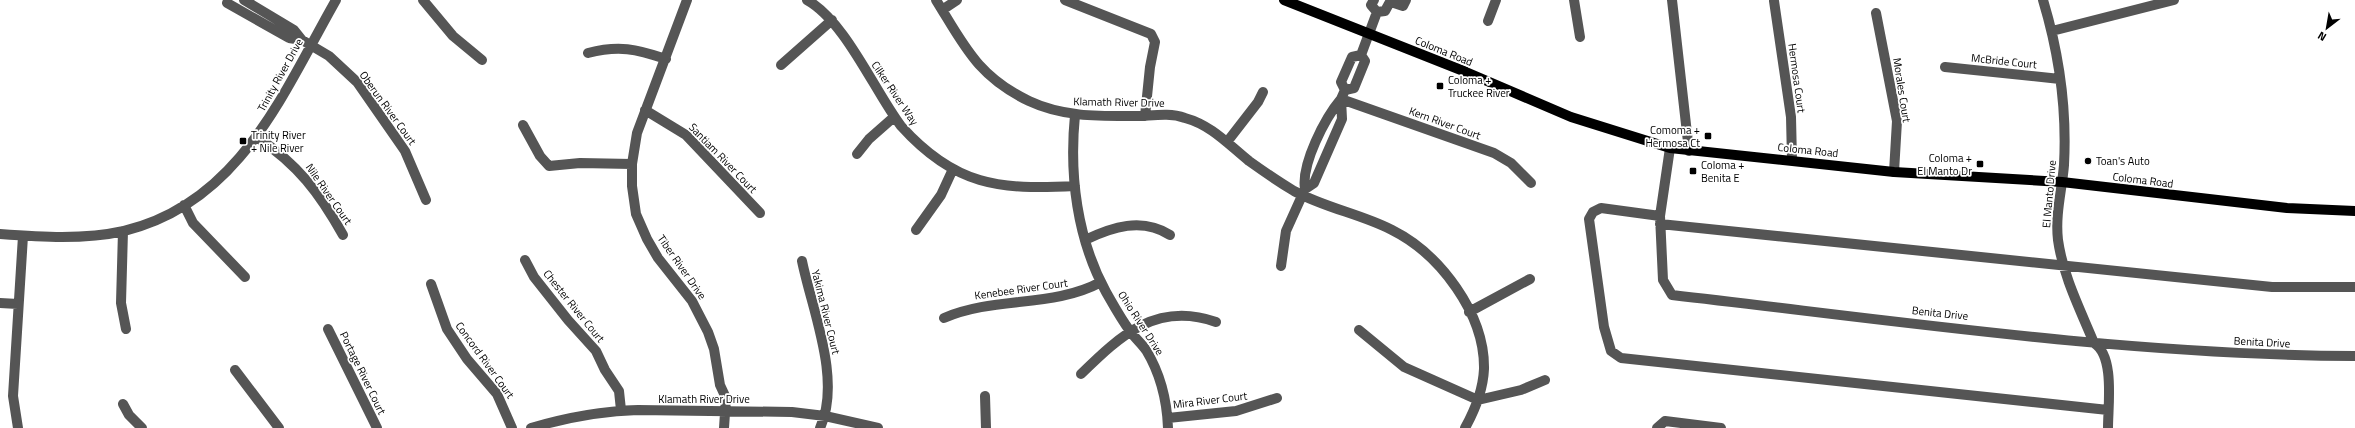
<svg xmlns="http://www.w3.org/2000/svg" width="2355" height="428" viewBox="0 0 2355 428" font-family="'Titillium Web',sans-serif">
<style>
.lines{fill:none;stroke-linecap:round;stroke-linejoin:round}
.minor{stroke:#555;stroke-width:10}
.major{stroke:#000;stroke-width:10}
.poi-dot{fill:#000;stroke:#fff;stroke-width:1.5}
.labels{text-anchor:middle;stroke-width:3.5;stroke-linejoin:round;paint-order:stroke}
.street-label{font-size:11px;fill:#000;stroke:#fff}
.poi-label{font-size:11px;fill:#000;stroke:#fff;text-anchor:start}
</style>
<rect width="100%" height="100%" fill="#fff"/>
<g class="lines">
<!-- minor -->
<path class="minor" d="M244,0L294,30L302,40L329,56L357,82L405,151L426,200
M423,0L453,36L482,60
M687,0L637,133L632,164V186L636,214L647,239L658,258L692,301L708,332L714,349L720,385L726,398L724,428
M807,0C845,21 874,90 901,126C955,186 999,190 1075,186
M936,0C964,45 977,76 1029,101C1065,118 1103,116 1143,116C1157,115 1171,113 1185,118C1211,125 1228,144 1249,161C1263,171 1279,182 1294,191C1325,208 1361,214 1392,230C1440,254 1485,314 1484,369C1483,391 1475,410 1465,428
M1065,0L1151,34L1155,42L1150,67L1145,116
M1374,0L1371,5L1377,12
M1574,0L1580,37
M1672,0L1689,151
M2043,0C2059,53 2067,109 2064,165C2062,190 2055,214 2058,240C2063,276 2080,309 2094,343C2115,356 2108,405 2108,428
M1774,1L1791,117L1792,160
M1391,2L1403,6L1406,0
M227,3L289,38L302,40
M942,10L957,0
M1377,12L1385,11L1391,0
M1876,13L1897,121L1894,172
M1488,21L1496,0
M2052,31L2174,0
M588,53C619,45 636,49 666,59
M1361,55L1365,61L1354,88L1345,90L1341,99L1494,153L1511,163L1531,183
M1361,55L1377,12
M781,65L832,20
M1945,67L2060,79
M1345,90L1341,82L1352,57L1361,55
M1341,99L1342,119L1314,183L1305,189C1301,164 1325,118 1341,99Z
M645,110L686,135L760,213
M1075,115C1069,175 1077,239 1106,292C1114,306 1121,319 1130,331C1135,338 1141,343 1146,350C1160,373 1167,401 1168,428
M523,125L540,156L549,166L580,163L632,164
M257,137C298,165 319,192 343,235
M1227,142L1258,102L1263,92
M1670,148L1660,216L1663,280L1672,295C1899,321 2127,355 2355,356
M857,154L869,139L894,117
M184,205L193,223L245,277
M1660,216L1601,208L1593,212L1589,219L1604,327L1611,351L1621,358L2108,410
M1660,224L2272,287H2355
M916,230L941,195L953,169
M123,231L121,303L126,329
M0,234C40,237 84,240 124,231C240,203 283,93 336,0
M1085,240C1112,227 1142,217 1170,235
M525,260L534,277L568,320L596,351L605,370L619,391L621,410
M802,261C812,310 842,380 820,428
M1281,266L1286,231L1305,189
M431,284L447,329L467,359L497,394L512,428
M0,303L18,304
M1469,312L1530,279
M944,318C995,296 1053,308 1101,282
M328,329L377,428
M1359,330L1404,367L1478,400L1521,390L1545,380
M235,370L279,428
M1081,374C1121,335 1157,301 1216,322
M985,396L986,428
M123,404L129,415L142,428
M1168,418L1236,411L1277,398
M18,428L13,396L23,236
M531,428C565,418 602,411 638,410L792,412L825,416L878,428
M1657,428L1665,421L1721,428"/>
<!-- major -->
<path class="major" d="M1284,0L1466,72L1571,117L1670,148L1894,172L2062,182L2287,208L2355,211"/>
</g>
<!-- markers -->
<g class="poi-dot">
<rect x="1436" y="82" width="8" height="8" rx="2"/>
<rect x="1704" y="132" width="8" height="8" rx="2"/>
<rect x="239" y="137" width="8" height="8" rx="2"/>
<circle cx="2088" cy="161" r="4"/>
<rect x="1976" y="160" width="8" height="8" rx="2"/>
<rect x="1689" y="167" width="8" height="8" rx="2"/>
</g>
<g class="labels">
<!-- street labels -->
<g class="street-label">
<text transform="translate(1444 51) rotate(22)" y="4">Coloma Road</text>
<text transform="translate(2004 61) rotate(6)" y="4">McBride Court</text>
<text transform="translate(280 75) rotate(-61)" y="4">Trinity River Drive</text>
<text transform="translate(1797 78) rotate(82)" y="4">Hermosa Court</text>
<text transform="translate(1902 90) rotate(81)" y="4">Morales Court</text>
<text transform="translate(895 93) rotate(56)" y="4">Cilker River Way</text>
<text transform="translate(1119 102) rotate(1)" y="4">Klamath River Drive</text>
<text transform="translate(388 108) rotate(54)" y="4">Oberun River Court</text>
<text transform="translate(1445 123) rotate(20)" y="4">Kern River Court</text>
<text transform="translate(1808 150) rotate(6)" y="4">Coloma Road</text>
<text transform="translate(723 158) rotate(46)" y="4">Santiam River Court</text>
<text transform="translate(2143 180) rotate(7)" y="4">Coloma Road</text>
<text transform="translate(329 194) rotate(55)" y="4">Nile River Court</text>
<text transform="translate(2049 194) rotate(-85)" y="4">El Manto Drive</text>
<text transform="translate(682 267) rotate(55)" y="4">Tiber River Drive</text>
<text transform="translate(1021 289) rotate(-8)" y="4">Kenebee River Court</text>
<text transform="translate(574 306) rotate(51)" y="4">Chester River Court</text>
<text transform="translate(826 312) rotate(76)" y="4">Yakima River Court</text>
<text transform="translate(1940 313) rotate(6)" y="4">Benita Drive</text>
<text transform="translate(1141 323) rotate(57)" y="4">Ohio River Drive</text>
<text transform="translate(2262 342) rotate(3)" y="4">Benita Drive</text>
<text transform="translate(485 360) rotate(54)" y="4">Concord River Court</text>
<text transform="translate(363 373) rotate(64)" y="4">Portage River Court</text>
<text x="704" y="403">Klamath River Drive</text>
<text transform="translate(1210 400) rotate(-7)" y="4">Mira River Court</text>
</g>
<!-- poi labels -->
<g class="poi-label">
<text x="1448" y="84">Coloma +<tspan x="1448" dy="13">Truckee River</tspan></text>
<text x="1700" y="134" text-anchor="end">Comoma +<tspan x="1700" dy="13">Hermosa Ct</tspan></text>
<text x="251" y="139">Trinity River<tspan x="251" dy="13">+ Nile River</tspan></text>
<text x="1972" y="162" text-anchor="end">Coloma +<tspan x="1972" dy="13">El Manto Dr</tspan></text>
<text x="2096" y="165">Toan's Auto</text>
<text x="1701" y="169">Coloma +<tspan x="1701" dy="13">Benita E</tspan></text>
</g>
</g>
<!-- north arrow -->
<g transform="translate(2327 28) rotate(211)" stroke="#ffffff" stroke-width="3" paint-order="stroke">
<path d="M0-3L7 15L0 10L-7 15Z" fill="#000000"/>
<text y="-6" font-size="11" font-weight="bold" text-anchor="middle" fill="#000000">N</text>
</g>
</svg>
